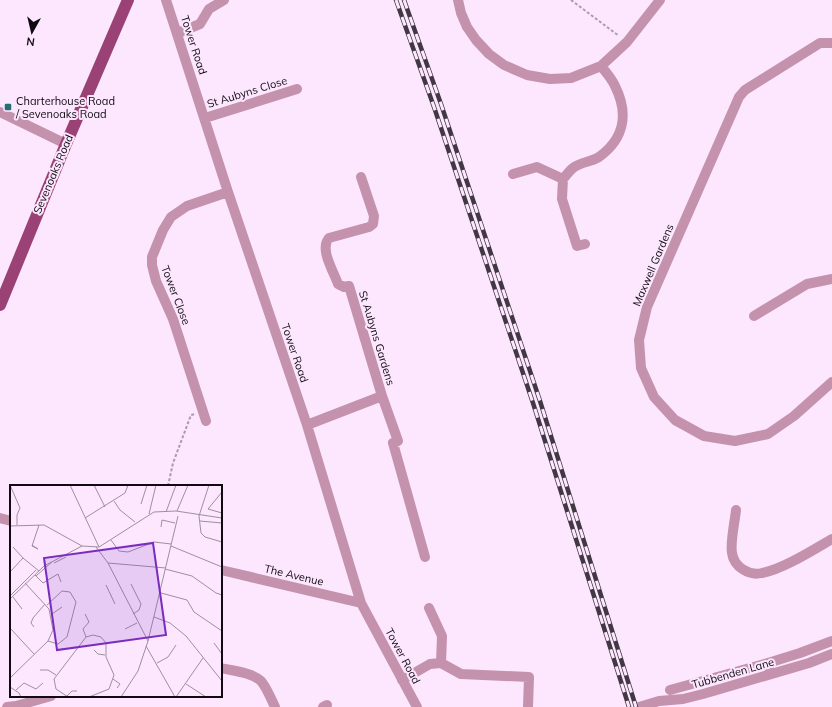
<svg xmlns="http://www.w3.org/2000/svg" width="832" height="707" viewBox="0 0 832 707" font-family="Mulish,sans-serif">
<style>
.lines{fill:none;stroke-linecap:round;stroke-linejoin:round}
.path{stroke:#aa9aab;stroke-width:2;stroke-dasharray:3 2;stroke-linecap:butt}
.minor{stroke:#c592ad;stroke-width:10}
.major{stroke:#9a4175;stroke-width:12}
.rail-casing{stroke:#423843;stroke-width:4.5}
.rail{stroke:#fce7fe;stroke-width:3;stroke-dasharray:9;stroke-linecap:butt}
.poi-dot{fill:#246f74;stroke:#fce7fe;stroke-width:1.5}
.labels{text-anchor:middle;stroke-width:4;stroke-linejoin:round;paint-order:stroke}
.street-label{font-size:11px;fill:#110a11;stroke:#fce7fe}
.poi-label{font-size:11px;fill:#110a11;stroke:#fce7fe;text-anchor:start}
.inset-road{fill:none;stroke:#9e8f9f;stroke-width:1}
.view{fill:#7b2cbf;fill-opacity:0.15;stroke:#7b2cbf;stroke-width:2}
.inset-edge{fill:none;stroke:#110a11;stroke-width:2}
</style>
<rect width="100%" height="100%" fill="#fce7fe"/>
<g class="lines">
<!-- path -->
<path class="path" d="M571,0L619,36
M168,486L173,463L191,415L195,414"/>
<!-- minor -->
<path class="minor" d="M166,0L228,192L307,425L361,603L417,707
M458,0L461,13L467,27L476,40L489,54L504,65L527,75L550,79L571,78L601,66L627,42L660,0
M178,33L200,24L209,9L224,0
M832,43H820L745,90L739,97L647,307L639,340L641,368L654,397L675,420L704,436L735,441L768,434L794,416L832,382
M0,112L66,144
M205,118L297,89
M513,174L537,167L563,179
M361,177L374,216L373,224L369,227L329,238C319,249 334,272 338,284L344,287L349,286L382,396L398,441L393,443L425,557
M585,244L577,246L562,199L563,179C566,176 569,171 573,168C580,162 591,162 599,157C624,139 629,114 615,86C612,79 606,72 601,66
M754,316L807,284L832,279
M206,421L173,319L156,281L152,265V257L163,230L171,217L187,206L228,192
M307,425L382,396
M736,510C735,521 730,542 732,553C734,567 749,576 762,573C783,569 813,550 832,539
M0,518L11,521
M221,570L361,603
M429,608L442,636L441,663
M221,668C233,671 251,672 261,681C267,688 271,699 275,707
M769,668L768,663L800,653L832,641
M402,680L430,664L441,663L461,674L529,677L528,707
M670,690L768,663
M7,707L16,706L51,696
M323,707L327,705
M639,707L659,701L683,699L703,694L809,663L832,654"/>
<!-- major -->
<path class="major" d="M0,305L66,144L128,0"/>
<!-- rail casing -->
<g class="rail-casing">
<path id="rail" d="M396,0L434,107L533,403L629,707
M404,0L441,104L540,401L636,707"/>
</g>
<!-- rail -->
<use href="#rail" class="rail"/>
</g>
<!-- markers -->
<rect class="poi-dot" x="4" y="103" width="8" height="8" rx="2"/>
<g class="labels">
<!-- street labels -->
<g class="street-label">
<text transform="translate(194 45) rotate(72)" y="4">Tower Road</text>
<text transform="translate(247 92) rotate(-17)" y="4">St Aubyns Close</text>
<text transform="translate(53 174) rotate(-67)" y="4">Sevenoaks Road</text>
<text transform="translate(653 265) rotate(-67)" y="4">Maxwell Gardens</text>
<text transform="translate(176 295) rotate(69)" y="4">Tower Close</text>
<text transform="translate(377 338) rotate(73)" y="4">St Aubyns Gardens</text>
<text transform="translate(295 353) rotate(71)" y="4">Tower Road</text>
<text transform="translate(294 575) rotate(13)" y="4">The Avenue</text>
<text transform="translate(403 656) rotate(62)" y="4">Tower Road</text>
<text transform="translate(733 673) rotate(-16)" y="4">Tubbenden Lane</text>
</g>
<!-- poi labels -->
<g class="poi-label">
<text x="16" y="105">Charterhouse Road<tspan x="16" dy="13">/ Sevenoaks Road</tspan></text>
</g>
</g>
<!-- overview -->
<g transform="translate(10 485)">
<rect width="212" height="212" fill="#fce7fe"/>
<path class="inset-road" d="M0,0L10,23L7,30V40M60,0L89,62M84,0L95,22M199,0L189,31L191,48L195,52L212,57M212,7L198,24L212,28M104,16L110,25L125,37M131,19L137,0M167,26L178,0M156,27L166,0M139,29L146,0M75,33L115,8L118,0M190,36L212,38M0,41L34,40L72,61L89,62L144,27L166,26L212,33M151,42L152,35L165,38M101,55L109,66L118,67L144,57L161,59M22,60L28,64L22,61L29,40M161,61L212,82M3,62L13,73M86,62L98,78L138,156M44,78L56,72M98,78L156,83M155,84L182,91L206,108L212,110M0,87L13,73L29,86M25,90L33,98L48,89L51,97M26,91L43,76M121,99L131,119L129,125L123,129M96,100L105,119M151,108L177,115L184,127L212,146M0,111L26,85M3,112L12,124M0,114L34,81L72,61M37,120L52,106L60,107L66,117L57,152L48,159L38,156M42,129L52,122M75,129L79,137L73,144L76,152M144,132L160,138L176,151L212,196M24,142L21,138L23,133L35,119M0,143L24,169M115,144L127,138M204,158L212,169M136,161L165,212M84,165L88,169L95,170M147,178L158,172L166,160M30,185H38L46,190M0,193L38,156L43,145L39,124L15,98M103,194L110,199L107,203M176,199L196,212M0,202L9,208L11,212M6,205L14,198L26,204L33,198M57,211L62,206H67M58,212L46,204L44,194L76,152L83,150L91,152L96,158V172L104,190L99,204M79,212L99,204M111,212L128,186L138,156L168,31M166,212L193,173"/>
<path class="view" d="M143,58L156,150L47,165L34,73Z"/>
<rect width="212" height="212" class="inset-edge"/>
</g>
<!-- north arrow -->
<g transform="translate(32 32) rotate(188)" stroke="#fce7fe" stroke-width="3" paint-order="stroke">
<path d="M0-3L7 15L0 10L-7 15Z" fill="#110a11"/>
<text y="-6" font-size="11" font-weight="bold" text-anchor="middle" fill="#110a11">N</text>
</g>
</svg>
